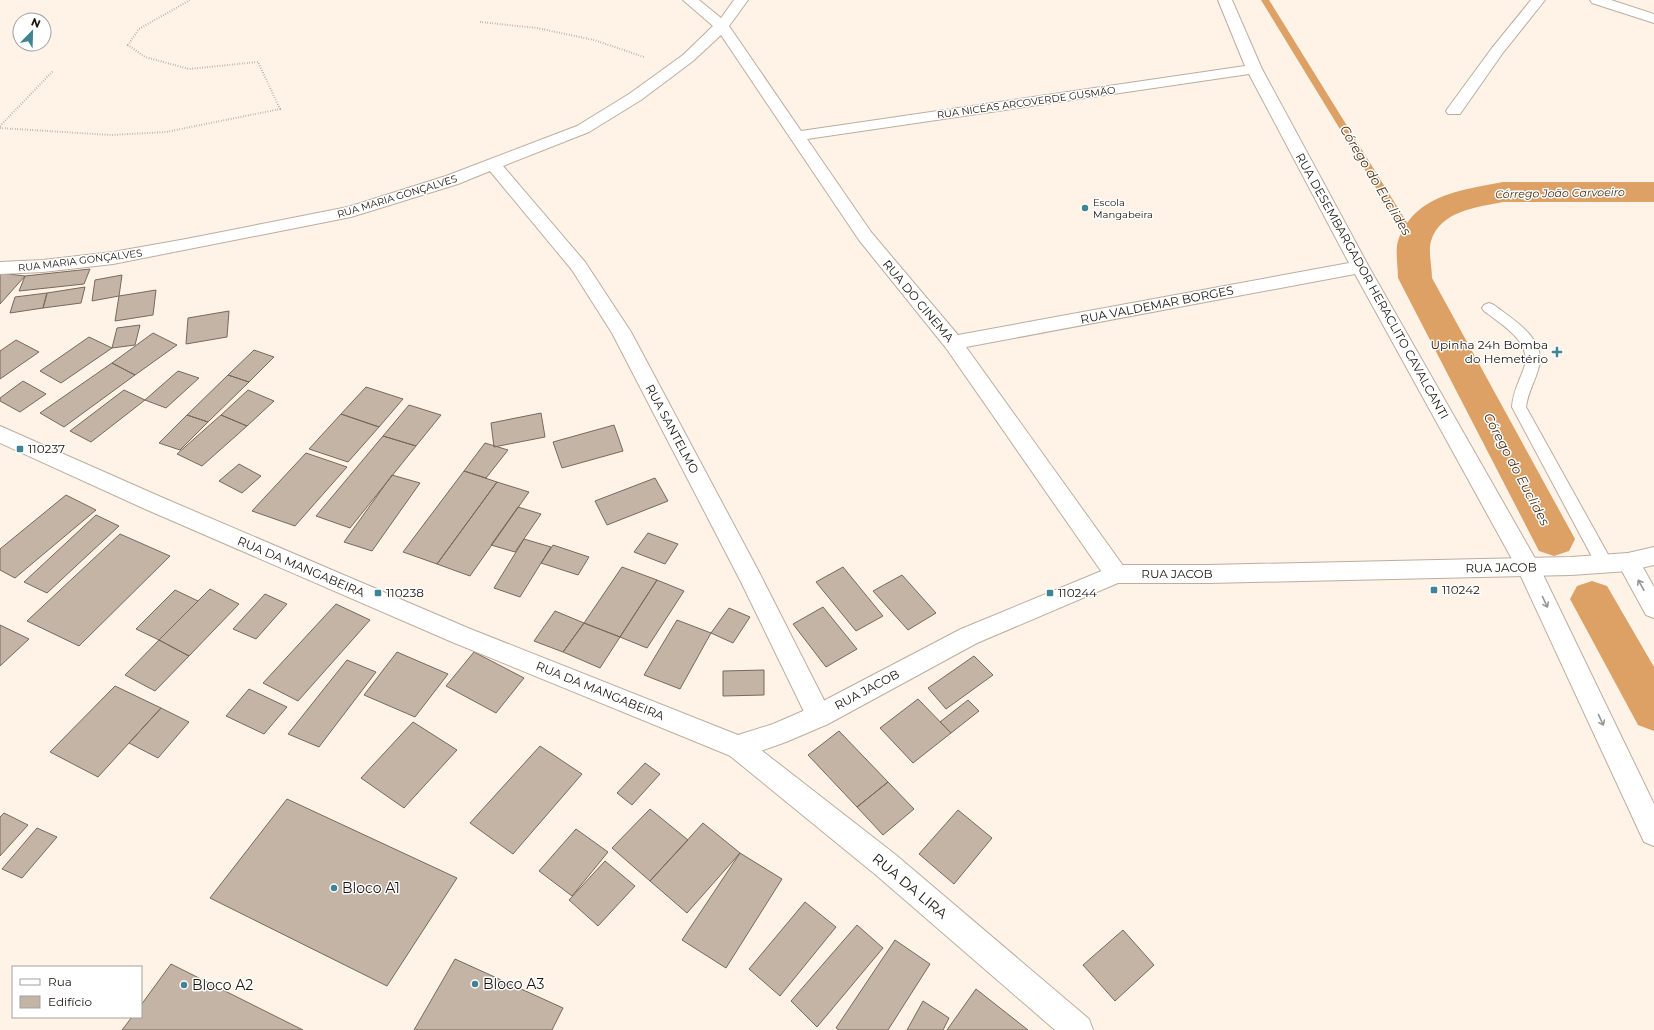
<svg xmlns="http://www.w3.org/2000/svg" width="1654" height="1030" viewBox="0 0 1654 1030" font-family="Montserrat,sans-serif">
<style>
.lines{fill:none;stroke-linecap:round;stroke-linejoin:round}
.stream{fill:#dda166;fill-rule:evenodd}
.canal{fill:#dda166;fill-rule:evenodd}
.building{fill:#c3b4a6;stroke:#77695c}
.lane-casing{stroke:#bcad9f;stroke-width:2}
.street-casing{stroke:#bcad9f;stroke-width:2}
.secondary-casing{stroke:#bcad9f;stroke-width:2}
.path{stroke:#90877e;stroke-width:2;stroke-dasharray:0.5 2;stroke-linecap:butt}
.lane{fill:#fff;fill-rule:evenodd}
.street{fill:#fff;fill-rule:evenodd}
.secondary{fill:#fff;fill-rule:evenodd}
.oneway{stroke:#989593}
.poi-dot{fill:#408393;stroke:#fff;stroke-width:1.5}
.labels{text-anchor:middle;stroke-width:3;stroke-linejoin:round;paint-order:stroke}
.far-street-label{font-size:10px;fill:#19140f;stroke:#fff}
.far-poi-label{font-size:10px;fill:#19140f;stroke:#fff;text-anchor:start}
.far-water-label{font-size:11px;font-style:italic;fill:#4b3117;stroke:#fff}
.street-label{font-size:12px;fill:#19140f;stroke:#fff}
.poi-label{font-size:12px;fill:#19140f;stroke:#fff;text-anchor:start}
.water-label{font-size:13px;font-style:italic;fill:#4b3117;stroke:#fff}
.near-street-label{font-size:14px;fill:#19140f;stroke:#fff}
.near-poi-label{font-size:14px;fill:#19140f;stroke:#fff;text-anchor:start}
</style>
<rect width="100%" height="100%" fill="#fff2e6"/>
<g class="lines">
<!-- stream -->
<path class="stream" d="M1261,0H1269L1419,242L1417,244H1411L1409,242Z"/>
<!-- canal -->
<path class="canal" d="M1503,182H1654V202H1503C1477,207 1440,211 1431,241C1428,251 1432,267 1432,278L1575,539L1569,551L1554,556L1539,551L1398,278C1398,267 1395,251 1398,241C1414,195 1461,190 1503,182Z
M1592,581L1607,586L1654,667V731L1638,725L1570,599L1577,586Z"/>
</g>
<!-- building -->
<path class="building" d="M90,269L84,284L19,291L25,276Z
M0,273L25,276L0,304Z
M122,275L119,296L92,301L95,280Z
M85,287L81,303L43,308L47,293Z
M156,290L153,315L115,321L119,296Z
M47,293L43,308L10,313L15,297Z
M229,311L227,337L186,344L188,318Z
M140,325L135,345L112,348L117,328Z
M153,333L177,345L135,375L112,363Z
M89,337L112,348L61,383L40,371Z
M16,340L39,352L0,379V351Z
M254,350L274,357L249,382L228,375Z
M112,363L135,375L64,427L40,413Z
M178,371L199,378L166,408L145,400Z
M228,375L249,382L208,422L187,415Z
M23,381L46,394L20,412L0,401V398Z
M366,387L403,399L379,427L341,414Z
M124,390L145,400L91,442L70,431Z
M248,390L274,401L247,426L221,415Z
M409,405L441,415L416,446L383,436Z
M541,413L545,437L494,447L491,423Z
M341,414L379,427L348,462L309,449Z
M187,415L208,422L180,450L159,443Z
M221,415L247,426L202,466L177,454Z
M614,425L623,451L562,468L553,442Z
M383,436L416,446L350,528L316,516Z
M485,443L508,450L486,478L464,471Z
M306,453L347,467L295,526L252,511Z
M239,464L261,476L242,493L219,481Z
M464,471L497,482L437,564L403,552Z
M392,475L420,483L372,551L344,542Z
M655,478L668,501L607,525L595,501Z
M497,482L529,492L470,576L437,564Z
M66,495L96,510L15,578L0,570V549Z
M518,507L541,514L515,552L491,545Z
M96,515L119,526L47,593L24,582Z
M648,533L678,544L665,564L634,552Z
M120,534L170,556L79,646L27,621Z
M524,539L551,547L520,597L494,588Z
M553,545L589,557L578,575L541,563Z
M622,567L657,580L620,637L584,623Z
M843,567L883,616L856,631L816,582Z
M902,575L936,613L908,630L873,591Z
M657,580L684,591L647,648L620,637Z
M210,589L239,604L189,656L159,640Z
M175,590L198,601L159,640L136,629Z
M265,594L287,604L256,639L233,629Z
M336,604L370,620L298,701L263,683Z
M823,607L857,649L826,667L793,624Z
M729,608L750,617L733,643L711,633Z
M555,611L584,623L563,652L534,641Z
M677,620L711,633L680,689L644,675Z
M584,623L620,637L600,668L563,652Z
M0,625L29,639L0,666Z
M159,640L189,656L155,691L125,675Z
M397,652L448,674L415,717L364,695Z
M474,652L524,678L496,713L446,686Z
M974,656L993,675L946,709L928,688Z
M347,660L376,672L319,747L288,734Z
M764,670V695L723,696V671Z
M115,686L161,708L98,777L50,752Z
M249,689L287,707L264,734L226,716Z
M918,699L951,733L913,763L880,728Z
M968,700L979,711L951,733L940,722Z
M161,708L189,722L158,758L129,743Z
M413,722L457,750L404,808L361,778Z
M839,731L888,782L857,807L808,755Z
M540,746L582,774L513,854L470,823Z
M645,763L660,774L632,805L617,793Z
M888,782L914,809L883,835L857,807Z
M287,799L457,878L387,986L210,898Z
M650,809L688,840L650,881L612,848Z
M958,810L992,838L954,884L919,854Z
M4,813L28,825L0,856V817Z
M703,823L740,853L687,913L650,881Z
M37,828L57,837L22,878L2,869Z
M576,829L608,852L572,896L539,871Z
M740,853L782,879L726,968L682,940Z
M605,861L635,886L598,926L569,900Z
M805,902L836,927L780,996L749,969Z
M857,925L883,948L817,1027L791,1001Z
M1123,930L1154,965L1115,1001L1083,965Z
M895,940L930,964L888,1030H839L836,1028Z
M455,959L563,1008L552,1030H414Z
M171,964L303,1030H122L132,1017H141V1005Z
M976,989L1028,1030H947Z
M923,1001L949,1018L943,1030H907Z"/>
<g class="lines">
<!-- lane casing -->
<g class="lane-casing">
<path id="lane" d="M1489,303L1494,305C1512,319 1546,338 1539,366C1536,380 1528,391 1526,407L1610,558L1612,563L1610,568L1604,570L1598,568L1512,407C1513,392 1519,382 1524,368C1533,342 1502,325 1484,311L1482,308L1484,305Z"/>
</g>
<!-- street casing -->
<g class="street-casing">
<path id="street" d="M683,0H699L721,18L734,0H748L729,26L801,131L1245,66L1218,0H1232L1262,69L1369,267L1536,560L1654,804V846L1644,842L1518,570L1355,274L966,347L1124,567L1127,574L1124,581L1116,583L1108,581L946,348L859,240L721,35L693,61L641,100L589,132L503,166L585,262L631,332L759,572L828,708L832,716L828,724L819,727L810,724L741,582L612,333L572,270L490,171L458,184L351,217L113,264L43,272L0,274V262L43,260L113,252L186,239L348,207L446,176L577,126L629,94L683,55L713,26ZM1249,74L1349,263L958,335L871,232L807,139Z
M1531,0H1545L1502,54L1460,114H1448L1446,111L1448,108L1492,48Z
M1590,0H1611L1654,14V23L1592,3Z
M1628,553L1636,555L1654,587V618L1646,615L1617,562L1620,555Z
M738,735L747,739L896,855L1089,1019L1093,1030H1055L876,875L729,755L725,747L729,739Z"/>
</g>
<!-- secondary casing -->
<g class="secondary-casing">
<path id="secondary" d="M0,426L161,497L468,628L738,735L773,724L810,708L961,629L1116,565H1209L1571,557L1628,553L1654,547V565L1628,571L1571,575L1209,583H1118L977,643L828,724L786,742L738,759L452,642L145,509L0,443Z"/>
</g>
<!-- path -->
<path class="path" d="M480,22L537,28L594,40L644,57
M0,126L53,71
M0,128L111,135L166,132L280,109L258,62L189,69L145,57L128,45L139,29L190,0"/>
<!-- lane -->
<use href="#lane" class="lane"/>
<!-- street -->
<use href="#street" class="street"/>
<!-- secondary -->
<use href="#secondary" class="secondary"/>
</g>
<!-- one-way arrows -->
<defs><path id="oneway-shaft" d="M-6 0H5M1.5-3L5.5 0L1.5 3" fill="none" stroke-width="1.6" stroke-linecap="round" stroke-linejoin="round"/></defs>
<g class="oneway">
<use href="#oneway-shaft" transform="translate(1641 585) rotate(-119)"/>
<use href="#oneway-shaft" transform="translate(1545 602) rotate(65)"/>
<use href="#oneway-shaft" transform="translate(1601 720) rotate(65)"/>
</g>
<!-- markers -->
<g class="poi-dot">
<circle cx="1085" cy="208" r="4"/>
<path d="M1555 346h4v4h4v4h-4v4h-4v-4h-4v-4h4z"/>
<rect x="16" y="445" width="8" height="8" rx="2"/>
<rect x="1430" y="586" width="8" height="8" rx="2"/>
<rect x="374" y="589" width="8" height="8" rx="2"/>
<rect x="1046" y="589" width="8" height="8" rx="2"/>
<circle cx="334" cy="888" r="4"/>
<circle cx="475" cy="984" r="4"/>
<circle cx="184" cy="985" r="4"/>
</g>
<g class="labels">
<!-- far-street labels -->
<g class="far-street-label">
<text transform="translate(1026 102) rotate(-8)" y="4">RUA NICÉAS ARCOVERDE GUSMÃO</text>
<text transform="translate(397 196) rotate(-17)" y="4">RUA MARIA GONÇALVES</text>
<text transform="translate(80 260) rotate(-7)" y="4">RUA MARIA GONÇALVES</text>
</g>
<!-- far-poi labels -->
<g class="far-poi-label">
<text x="1093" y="206">Escola<tspan x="1093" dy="12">Mangabeira</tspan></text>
</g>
<!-- far-water labels -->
<g class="far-water-label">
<text transform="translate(1560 193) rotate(-1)" y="4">Córrego João Carvoeiro</text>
</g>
<!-- street labels -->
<g class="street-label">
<text transform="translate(1372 286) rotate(61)" y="4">RUA DESEMBARGADOR HERACLITO CAVALCANTI</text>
<text transform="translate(918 301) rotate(50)" y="4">RUA DO CINEMA</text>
<text transform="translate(1157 305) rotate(-11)" y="4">RUA VALDEMAR BORGES</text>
<text transform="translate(672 429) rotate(62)" y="4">RUA SANTELMO</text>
<text transform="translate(301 567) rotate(23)" y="4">RUA DA MANGABEIRA</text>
<text transform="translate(1501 568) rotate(-1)" y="4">RUA JACOB</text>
<text x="1177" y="578">RUA JACOB</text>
<text transform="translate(867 690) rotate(-28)" y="4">RUA JACOB</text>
<text transform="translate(600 691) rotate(22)" y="4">RUA DA MANGABEIRA</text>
</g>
<!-- poi labels -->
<g class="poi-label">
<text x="1548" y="349" text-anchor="end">Upinha 24h Bomba<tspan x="1548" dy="14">do Hemetério</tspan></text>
<text x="28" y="453">110237</text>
<text x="1442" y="594">110242</text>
<text x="386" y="597">110238</text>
<text x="1058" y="597">110244</text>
</g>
<!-- water labels -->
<g class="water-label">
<text transform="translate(1376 180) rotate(59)" y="5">Córego do Euclides</text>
<text transform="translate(1517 469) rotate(62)" y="5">Córego do Euclides</text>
</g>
<!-- near-street labels -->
<g class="near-street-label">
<text transform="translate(910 886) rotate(40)" y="5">RUA DA LIRA</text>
</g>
<!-- near-poi labels -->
<g class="near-poi-label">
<text x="342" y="893">Bloco A1</text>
<text x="483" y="989">Bloco A3</text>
<text x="192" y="990">Bloco A2</text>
</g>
</g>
<!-- legend -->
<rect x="12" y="966" width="130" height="52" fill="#ffffff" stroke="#a3a19f"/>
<rect x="20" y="979" width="20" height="6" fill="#ffffff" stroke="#a3a19f"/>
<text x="48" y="986" font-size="12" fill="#19140f">Rua</text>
<rect x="20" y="996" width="20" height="12" fill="#c3b4a6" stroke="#a3a19f"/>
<text x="48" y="1006" font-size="12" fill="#19140f">Edifício</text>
<!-- north arrow -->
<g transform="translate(32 32) rotate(23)"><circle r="19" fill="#ffffff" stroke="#a3a19f"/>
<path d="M0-3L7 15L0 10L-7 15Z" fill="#408393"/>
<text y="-6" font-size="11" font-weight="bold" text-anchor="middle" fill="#19140f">N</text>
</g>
</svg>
